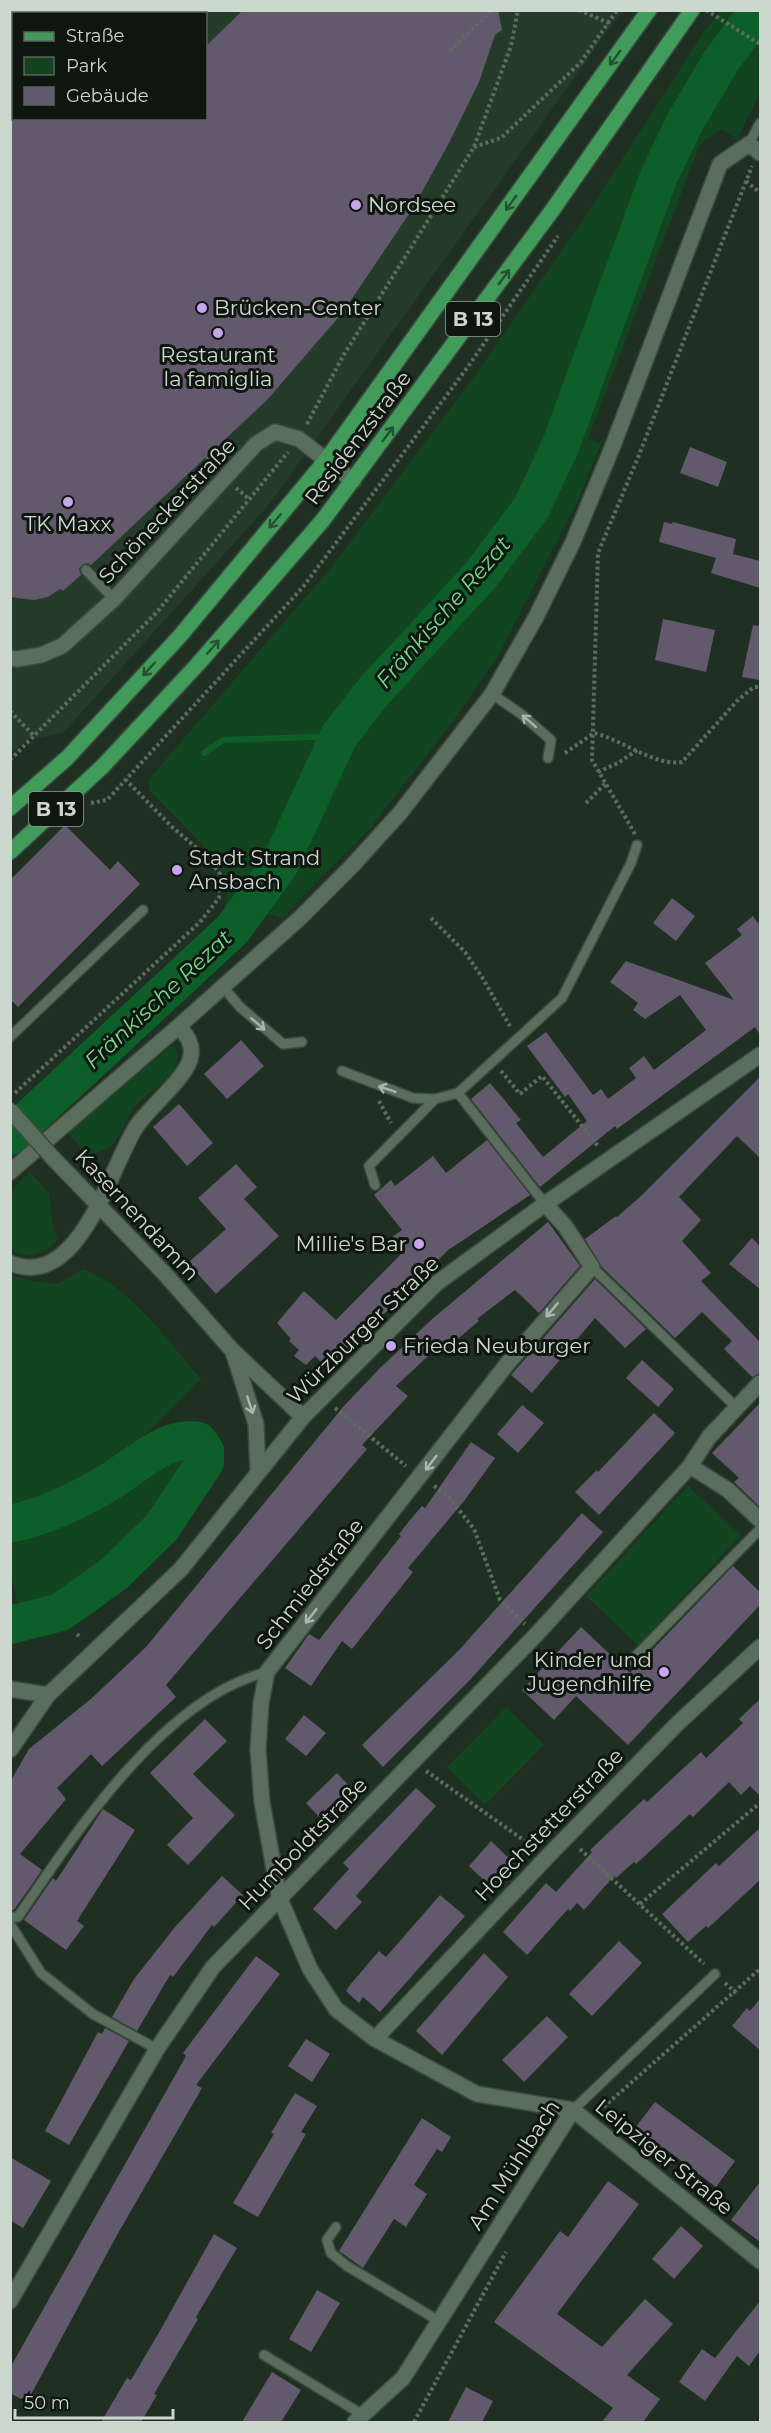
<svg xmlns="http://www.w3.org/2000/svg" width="771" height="2433" viewBox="0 0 771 2433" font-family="Montserrat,sans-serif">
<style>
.built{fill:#253b29;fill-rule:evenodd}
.green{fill:#11441f}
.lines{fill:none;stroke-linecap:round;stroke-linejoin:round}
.stream{stroke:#0e5e29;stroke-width:6}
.river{stroke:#0e5e29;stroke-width:38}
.building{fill:#62596d}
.lane-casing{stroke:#3b4a3e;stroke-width:12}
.street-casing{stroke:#3b4a3e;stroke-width:18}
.primary-casing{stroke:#3b4a3e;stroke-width:18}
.path{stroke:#5d6c5f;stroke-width:4;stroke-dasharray:3 3;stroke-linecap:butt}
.lane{stroke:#5b6d5d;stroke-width:9}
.street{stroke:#5b6d5d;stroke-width:15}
.primary{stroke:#419c5c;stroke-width:15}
.street-bridge-casing{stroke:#3b4a3e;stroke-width:18;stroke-linecap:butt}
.path-bridge{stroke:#5d6c5f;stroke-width:4;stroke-dasharray:3 3;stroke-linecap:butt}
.street-bridge{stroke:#5b6d5d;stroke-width:15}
.oneway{stroke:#265232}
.oneway2{stroke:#aab7ac}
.poi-dot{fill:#c7a6f0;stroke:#0f1610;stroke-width:2}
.labels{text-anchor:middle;stroke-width:6;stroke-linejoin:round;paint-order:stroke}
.shield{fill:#0f1610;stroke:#939d95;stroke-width:1.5}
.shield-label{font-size:20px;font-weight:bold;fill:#ccd7ce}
.poi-label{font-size:21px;fill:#ccd7ce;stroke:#0f1610;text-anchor:start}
.street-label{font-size:21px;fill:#ccd7ce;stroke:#0f1610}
.water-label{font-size:22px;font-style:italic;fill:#78d98d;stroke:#0f1610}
</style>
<rect width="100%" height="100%" fill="#1f3022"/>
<!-- built -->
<path class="built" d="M11,11H622L271,502L63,733L26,740L11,754ZM14,14H206V118H14Z"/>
<!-- green -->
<path class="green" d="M720,11H760V93L737,140L722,129L700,144L588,439L601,444L579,498L498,656L452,723L371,827L282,918L225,905C228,895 230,884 224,874C209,847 172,815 150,791L148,780L335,563L476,374L589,211L703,33Z
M170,1047H175C190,1069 147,1092 134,1107C126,1117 120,1140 110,1147C105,1151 95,1153 88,1155L68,1133Z
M30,1171L49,1194L53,1228L58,1240C43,1254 29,1262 10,1249L11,1191Z
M83,1269C133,1289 166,1339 201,1379L128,1452L31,1508L11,1513V1275L31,1281L58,1284Z
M169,1458H181L186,1468L179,1478L160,1516L55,1602L20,1613L11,1574V1534L54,1525Z
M688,1486L741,1535L638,1645L586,1596Z
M506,1707L544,1745L485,1805L447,1767Z"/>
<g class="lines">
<!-- stream -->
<path class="stream" d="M204,753L223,740L339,736"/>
<!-- river -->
<path class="river" d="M10,1136L233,929L280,864L339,736L374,691L480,576L532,507L561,444L659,176L685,122L721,61L759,10
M10,1524C44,1517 79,1500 108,1483C135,1467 165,1435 198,1441L205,1451V1462L162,1527L115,1573L61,1612L10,1625"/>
</g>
<!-- building -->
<path class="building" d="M243,10H498L502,30L495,35L479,82L449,143L413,208L343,312L267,400L91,565L87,563L82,565L79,569L81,575L63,591L60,589L48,597L34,600L10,597V118H206V46Z
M690,447L727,462L718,487L680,473Z
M664,522L672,524L673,522L736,539L733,554L760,561V588L711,573L716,558L659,542Z
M663,619L715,630L706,672L655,660Z
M753,625L760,626V680L742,677Z
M65,825L110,870L118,861L140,884L18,1007L10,999V880Z
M672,898L695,916L676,941L653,923Z
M753,916L758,923L760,921V1035L755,1027L617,1129L615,1126L540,1187L471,1099L490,1083L521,1120L516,1123L543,1157L587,1121L568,1094L565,1097L527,1046L546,1032L593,1095L601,1089L608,1099L636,1078L629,1068L644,1056L654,1070L706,1030L680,995L645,1019L633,1010L638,1003L610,982L626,961L734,1000L705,963L742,935L737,929Z
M241,1040L264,1066L227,1099L204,1074Z
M760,1077V1158L737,1136L679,1197L701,1220L682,1241L711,1273L701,1281L760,1342V1373L752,1377L724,1349L732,1341L702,1312L675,1338L602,1267L585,1239L616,1216L617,1217L641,1196Z
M179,1104L213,1143L187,1166L153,1127Z
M487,1140L530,1195L447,1251L373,1325L326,1367L315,1356L306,1365L294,1356L299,1350L289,1341L291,1339L277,1323L304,1291L336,1320L403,1252L392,1237L402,1230L374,1195L391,1180L395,1186L433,1156L446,1173Z
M236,1164L257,1187L244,1199L279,1236L216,1294L188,1263L226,1229L198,1198Z
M548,1222L580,1266L539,1313L515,1290L477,1319L479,1321L446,1349L442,1343L396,1386L408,1396L362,1445L367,1449L166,1685L176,1697L102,1766L91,1754L57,1788L66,1799L20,1854L42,1870L14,1910H10V1782L29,1749L92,1698L146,1647L343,1407L379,1369L431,1320Z
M752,1238L760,1246V1289L729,1264Z
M595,1279L646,1329L625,1348L595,1318L532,1393L511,1375Z
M642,1360L674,1389L658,1407L626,1378Z
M760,1403V1507L734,1482L739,1478L712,1453Z
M522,1405L544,1423L518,1453L497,1434Z
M654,1413L675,1433L599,1515L575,1492L597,1470L598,1472Z
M471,1442L495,1458L464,1501L408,1568L413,1572L352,1649L342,1641L311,1686L285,1668L309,1634L319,1640L401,1536L399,1534L410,1520L422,1506L425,1508Z
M582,1513L603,1532L468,1682L383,1767L362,1745L459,1650Z
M733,1566L760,1592V1605L628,1745L576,1696L554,1720L522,1690L581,1627L630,1673Z
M760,1699V1796L750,1786L741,1795L729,1782L693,1817L690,1814L636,1864L634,1862L616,1878L614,1876L584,1910L577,1903L570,1911L568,1909L527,1955L503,1932L546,1883L556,1892L592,1852L590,1850L644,1799L647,1802L701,1752L706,1758L743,1723L739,1719Z
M304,1715L326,1733L306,1756L285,1739Z
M205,1719L227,1741L193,1774L235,1815L188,1865L167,1845L193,1818L150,1773Z
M337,1773L357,1794L326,1824L306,1803Z
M416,1788L436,1806L356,1896L362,1902L336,1930L313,1909L349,1869L343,1863Z
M103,1809L135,1830L77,1921L84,1926L66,1950L24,1920L53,1878L56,1881Z
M760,1828V1880L708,1928L706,1926L688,1942L662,1914L716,1863L719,1866Z
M491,1841L514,1863L491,1887L469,1866Z
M222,1876L243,1895L214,1927L212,1925L173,1977L170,1975L137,2031L112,2017L134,1979L175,1927Z
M440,1895L465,1916L380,2012L363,1997L359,2003L346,1991L350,1985L379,1951L386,1957Z
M619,1941L642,1963L592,2016L569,1994Z
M484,1953L508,1977L442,2055L416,2031Z
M256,1956L280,1974L196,2085L202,2088L117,2235L27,2402L10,2393V2368L186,2056L183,2053Z
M760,1999V2050L732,2026L747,2008L750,2011Z
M547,2016L568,2037L524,2082L502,2060Z
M105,2028L129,2041L69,2145L45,2131L98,2032L102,2034Z
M306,2039L330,2054L312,2082L288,2066Z
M295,2093L317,2106L301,2132L306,2134L258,2217L233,2203L274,2134L271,2133Z
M655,2102L735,2161L716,2187L663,2147L654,2158L628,2137Z
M422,2118L451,2137L442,2152L437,2149L414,2185L427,2194L406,2227L394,2219L363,2268L339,2251Z
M10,2157L51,2181L23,2228L10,2220Z
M608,2181L639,2204L557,2314L602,2347L645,2299L673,2324L627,2375L660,2399L643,2422H602L613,2408L494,2322L560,2231L568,2237Z
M760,2182V2242L731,2220Z
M681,2226L703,2246L674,2279L652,2259Z
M214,2234L237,2248L196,2317L198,2319L154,2394L157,2395L141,2422H101L127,2378L131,2380L161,2329Z
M317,2290L340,2303L311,2352L289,2339Z
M760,2301V2351L749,2366L737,2356L705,2401L679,2382L702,2349L715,2358Z
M272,2372L301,2390L281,2422H242Z
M466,2387L493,2401L482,2422H448Z"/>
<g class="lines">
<!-- lane casing -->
<g class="lane-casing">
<path id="lane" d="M145,14L149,10
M749,144L760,123
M86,570L114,599
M492,694L521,714L551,740L548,758
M223,987L240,1007L283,1044L302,1042
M10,1037L143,910
M342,1071L413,1098L435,1099L458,1093
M375,1185L369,1166L435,1099
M545,1204L458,1093L562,998L631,863L637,845
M592,1267L736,1407
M631,1661L760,1529
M10,1917H18C75,1833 164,1697 267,1672
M10,1924L41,1973L93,2014L157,2049
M573,2110L715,1974
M336,2227L327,2240L331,2253L347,2266L439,2321
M264,2355L363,2415"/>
</g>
<!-- street casing -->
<g class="street-casing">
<path id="street" d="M10,658L17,659L41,655L62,646L114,599L256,444L275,432L299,439L353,481
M52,1157L164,1273L232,1350L303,1417
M10,1172L179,1026L300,918L351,867L400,813L492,694L536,617L573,542L612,448L720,164L749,144L760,153
M545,1204L565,1226L592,1267L507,1364L267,1672L261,1703L258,1750L262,1802L279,1897L310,1969L336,2009L375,2039L477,2094L573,2110L760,2261
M10,1263C79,1292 110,1168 136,1127C149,1107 189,1076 191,1055C193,1043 186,1035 179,1026
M233,1352L256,1424L258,1473
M690,1466L728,1490L760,1520
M10,1689L48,1695
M10,1750L48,1695L181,1569L303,1417L437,1283L545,1204L760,1055
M375,2039L548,1856L677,1724L760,1647
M10,2301L157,2049L213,1967L536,1635L690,1466L709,1437L760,1383
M355,2422L403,2378L573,2110"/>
</g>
<!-- primary casing -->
<g class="primary-casing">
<path id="primary" d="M10,808L67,758L180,636L326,460L649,10
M10,852L102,767L198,664L323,520L551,212L692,10"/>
</g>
<!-- path -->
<path class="path" d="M579,10L609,23
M450,51L492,10
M474,147L501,138L581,62L617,10
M746,181L760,193
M307,424L343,356L474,147L511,46L518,10
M207,457L214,466
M236,488L249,499
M10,711L34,736
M565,753L594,733C621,739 656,767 682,762L737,701L754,687H760
M10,760L157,612L288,452
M598,772L618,763L637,750
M91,803L107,800L303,587L467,368L558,236
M586,803L605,784
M635,834L592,760L598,553L639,455L752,166
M431,918L465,952L482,977L511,1028
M501,1071L520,1094L542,1076L598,1146
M15,1093L200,922L219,898L220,874L206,856L172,827L126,780
M379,1101L391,1123
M335,1408L406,1466
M434,1486L448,1496L474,1529L500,1600L525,1624
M77,1634L80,1637
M426,1771L535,1848
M580,1849L704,1964
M640,1904L760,1803
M725,1983L736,1993
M599,2111L760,1969
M414,2422L506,2252"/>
<!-- lane -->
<use href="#lane" class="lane"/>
<!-- street -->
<use href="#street" class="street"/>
<!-- primary -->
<use href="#primary" class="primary"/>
<!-- street-bridge casing -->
<g class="street-bridge-casing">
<path id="street-bridge" d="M10,1110L52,1157"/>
</g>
<!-- path-bridge -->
<path class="path-bridge" d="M706,10L760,44"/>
<!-- street-bridge -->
<use href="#street-bridge" class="street-bridge"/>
</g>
<!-- one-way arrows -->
<defs><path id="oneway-shaft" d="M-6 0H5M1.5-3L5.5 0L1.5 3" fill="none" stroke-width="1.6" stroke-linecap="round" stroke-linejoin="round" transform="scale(1.5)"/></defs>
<g class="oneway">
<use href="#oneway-shaft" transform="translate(615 58) rotate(126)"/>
<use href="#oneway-shaft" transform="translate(511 203) rotate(126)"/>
<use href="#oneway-shaft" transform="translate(504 277) rotate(-54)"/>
<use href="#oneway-shaft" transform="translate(388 434) rotate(-53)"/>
<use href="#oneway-shaft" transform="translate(275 521) rotate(130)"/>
<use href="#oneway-shaft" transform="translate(213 647) rotate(-49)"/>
<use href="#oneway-shaft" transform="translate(149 669) rotate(133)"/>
</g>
<g class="oneway2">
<use href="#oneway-shaft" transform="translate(529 721) rotate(-139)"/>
<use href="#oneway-shaft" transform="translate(258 1024) rotate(41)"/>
<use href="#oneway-shaft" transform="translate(387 1089) rotate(-161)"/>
<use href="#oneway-shaft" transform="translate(552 1310) rotate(130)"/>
<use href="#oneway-shaft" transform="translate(250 1405) rotate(72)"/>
<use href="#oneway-shaft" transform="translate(431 1463) rotate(127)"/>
<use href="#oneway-shaft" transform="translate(311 1616) rotate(128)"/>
</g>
<!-- markers -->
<g class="poi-dot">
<circle cx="356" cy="205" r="6"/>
<circle cx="202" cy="308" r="6"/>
<circle cx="218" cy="333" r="6"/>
<circle cx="68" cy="502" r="6"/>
<circle cx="177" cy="870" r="6"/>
<circle cx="419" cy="1244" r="6"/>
<circle cx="391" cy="1346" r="6"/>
<circle cx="664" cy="1672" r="6"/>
</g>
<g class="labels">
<!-- shield labels -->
<g class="shield">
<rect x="446" y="302" width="54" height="34" rx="4.5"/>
<rect x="29" y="792" width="54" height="34" rx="4.5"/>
</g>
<g class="shield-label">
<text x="473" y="326">B 13</text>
<text x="56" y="816">B 13</text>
</g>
<!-- poi labels -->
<g class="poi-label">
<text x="368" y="212">Nordsee</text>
<text x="214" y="315">Brücken-Center</text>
<text x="218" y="362" text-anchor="middle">Restaurant<tspan x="218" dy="24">la famiglia</tspan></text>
<text x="68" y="531" text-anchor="middle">TK Maxx</text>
<text x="189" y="865">Stadt Strand<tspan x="189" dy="24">Ansbach</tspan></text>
<text x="407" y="1251" text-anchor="end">Millie's Bar</text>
<text x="403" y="1353">Frieda Neuburger</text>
<text x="652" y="1667" text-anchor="end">Kinder und<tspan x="652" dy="24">Jugendhilfe</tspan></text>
</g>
<!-- street labels -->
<g class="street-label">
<text transform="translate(358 438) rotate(-53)" y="7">Residenzstraße</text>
<text transform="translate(167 511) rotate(-47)" y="7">Schöneckerstraße</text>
<text transform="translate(137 1215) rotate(47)" y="7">Kasernendamm</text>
<text transform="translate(363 1330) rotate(-44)" y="7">Würzburger Straße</text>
<text transform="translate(310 1584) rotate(-52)" y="7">Schmiedstraße</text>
<text transform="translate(549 1825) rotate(-46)" y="7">Hoechstetterstraße</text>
<text transform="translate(303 1844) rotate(-46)" y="7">Humboldtstraße</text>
<text transform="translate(664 2157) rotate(39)" y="7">Leipziger Straße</text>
<text transform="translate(514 2165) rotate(-57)" y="7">Am Mühlbach</text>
</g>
<!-- water labels -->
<g class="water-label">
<text transform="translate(443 612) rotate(-49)" y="8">Fränkische Rezat</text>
<text transform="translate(158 999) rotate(-43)" y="8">Fränkische Rezat</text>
</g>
</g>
<!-- border -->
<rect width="771" height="2433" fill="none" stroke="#ccd7ce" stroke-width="24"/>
<!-- legend -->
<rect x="12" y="12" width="195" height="108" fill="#0f1610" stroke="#5b635c" stroke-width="1.5"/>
<rect x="24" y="32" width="30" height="9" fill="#419c5c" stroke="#5b635c" stroke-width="1.5"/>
<text x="66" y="42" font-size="18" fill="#ccd7ce">Straße</text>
<rect x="24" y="57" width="30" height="18" fill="#11441f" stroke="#5b635c" stroke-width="1.5"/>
<text x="66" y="72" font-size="18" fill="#ccd7ce">Park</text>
<rect x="24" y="87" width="30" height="18" fill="#62596d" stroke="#5b635c" stroke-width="1.5"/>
<text x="66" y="102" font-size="18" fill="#ccd7ce">Gebäude</text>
<!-- scale -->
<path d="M15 2409v9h158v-9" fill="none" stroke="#ccd7ce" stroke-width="3"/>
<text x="24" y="2409" font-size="18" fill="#ccd7ce" stroke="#0f1610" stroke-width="4.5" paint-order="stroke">50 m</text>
</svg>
